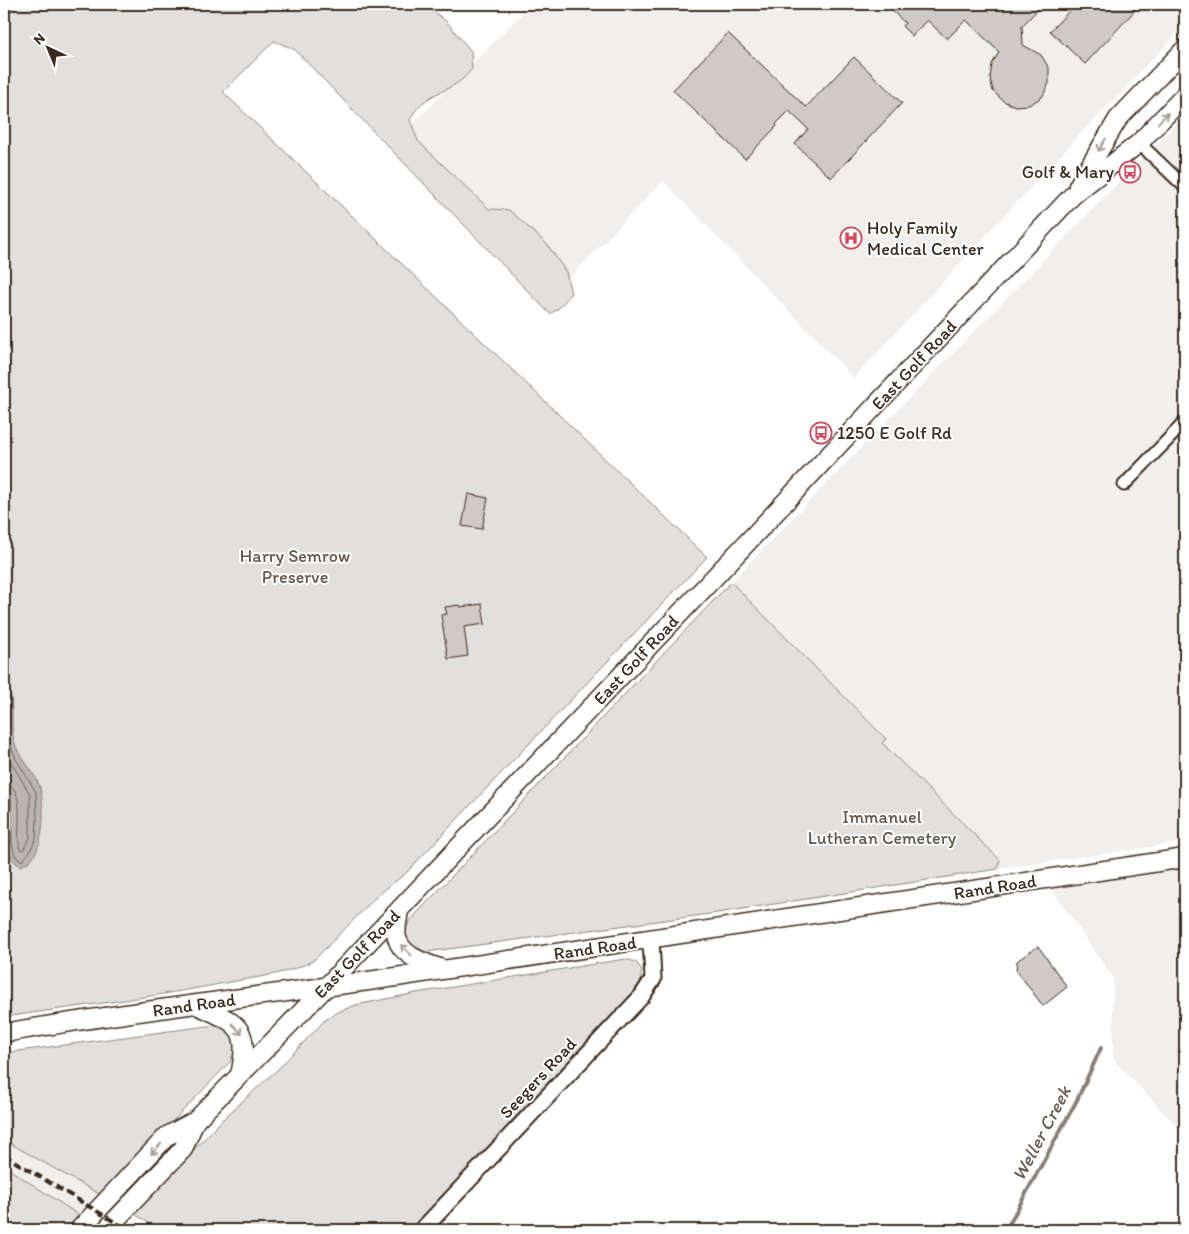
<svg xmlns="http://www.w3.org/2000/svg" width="1189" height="1234" viewBox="0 0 1189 1234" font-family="Itim,sans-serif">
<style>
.built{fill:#f1efee}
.green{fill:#e2e0de;stroke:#8e857e}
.water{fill:#bcb6b3;stroke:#887e77}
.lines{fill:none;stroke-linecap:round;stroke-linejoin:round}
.shore{stroke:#6f625a;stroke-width:1}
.stream{stroke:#887e77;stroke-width:4}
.building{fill:#cfcac7;stroke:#3b2a1e}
.street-casing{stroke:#3b2a1e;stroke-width:15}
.secondary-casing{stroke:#3b2a1e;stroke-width:19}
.primary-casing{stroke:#3b2a1e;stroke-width:21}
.street{stroke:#fff;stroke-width:11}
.secondary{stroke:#fff;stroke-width:15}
.primary{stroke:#fff;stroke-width:18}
.rail{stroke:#3b2a1e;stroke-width:4;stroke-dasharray:8 4;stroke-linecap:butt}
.oneway{stroke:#a79f9a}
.labels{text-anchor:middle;stroke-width:4;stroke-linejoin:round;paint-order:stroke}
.poi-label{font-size:18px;fill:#3b2a1e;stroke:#fff;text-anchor:start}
.street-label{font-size:18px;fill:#3b2a1e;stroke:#fff}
.park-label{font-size:18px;fill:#65584e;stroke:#fff}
.water-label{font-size:19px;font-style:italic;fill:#685b52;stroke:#fff}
</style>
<rect width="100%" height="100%" fill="#fff"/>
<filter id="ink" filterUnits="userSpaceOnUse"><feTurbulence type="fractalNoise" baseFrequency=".02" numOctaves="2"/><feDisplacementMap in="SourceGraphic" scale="10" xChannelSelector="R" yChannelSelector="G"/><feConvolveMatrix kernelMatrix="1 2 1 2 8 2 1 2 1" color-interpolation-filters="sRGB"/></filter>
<g filter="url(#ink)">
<!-- built -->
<path class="built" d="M531,4H1185V25L1057,159L854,378L663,181L553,295L400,137Z
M1185,114V842L998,869L1000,860L882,743L886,738L731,582Z
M1185,866V1135L1113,1059V978L1050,887Z
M4,1140L101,1195L82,1217L4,1166Z"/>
<!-- green -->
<path class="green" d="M4,4H424L446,21L471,51L472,69C468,73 465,78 460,81C439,96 423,94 410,120L418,141L489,209L509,210L547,244L566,272L571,294L559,308L550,314L294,49L274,41L223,92L707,557L406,873L378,895L314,960C289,974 258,977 230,982C155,997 79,1006 4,1017Z
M731,582L886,739L882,743L1000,860L998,869L717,913L426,952C413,951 402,941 407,926C409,921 414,917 417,913Z
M625,959L636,962L642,970L640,982L632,993L409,1230H160L133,1213L225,1117L277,1070L325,1020L340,1011L356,1005L416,993Z
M207,1026C219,1026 226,1027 235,1035V1052L230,1062L101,1195L4,1140V1053Z
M4,1166L82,1217L69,1230H21L4,1218Z"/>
<!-- water -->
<path class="water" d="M4,676C6,683 9,691 11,698C13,712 11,727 14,741C19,759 38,773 41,792C45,812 45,862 19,866L11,858L7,844L8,824L4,768Z"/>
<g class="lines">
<!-- shore -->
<path class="shore" d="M4,693L9,742L16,759L36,792L37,818L36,839L29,853L22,861L15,856L12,844L11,795L8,791L4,790
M4,745L11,762L30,794V838L23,850L20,849C15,833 28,785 4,784"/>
<!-- stream -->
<path class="stream" d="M1006,1230L1077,1100L1101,1048"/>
</g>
<!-- building -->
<path class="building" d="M885,4H1043L1022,26L1023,45L1041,55L1049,68V83L1046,90L1042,97L1029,105L1015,106L1003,101L993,91L990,78L992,64L999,52L966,20L947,39L927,20L912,36L902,26L905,23Z
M1076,4H1141L1085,64L1050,31Z
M728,33L806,107L854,57L902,103L831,178L795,144L808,129L789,111L776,124L777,126L745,159L673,90Z
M468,494L488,498L482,529L462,526Z
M482,604L485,624L464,627L468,656L448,659L441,615L447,614L445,607L460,605V607Z
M1038,946L1067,987L1043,1006L1016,970L1017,961Z"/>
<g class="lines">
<!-- street casing -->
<g class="street-casing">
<path id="street" d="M1139,143L1185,187
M1124,485L1185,422"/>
</g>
<!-- secondary casing -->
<g class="secondary-casing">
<path id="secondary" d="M422,1230L642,996L653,979L651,939"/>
</g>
<!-- primary casing -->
<g class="primary-casing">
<path id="primary" d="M1078,186L1118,119L1185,49
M399,910C398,919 395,930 397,938C402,957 426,963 442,969
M197,1005C238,1024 251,1026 240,1075
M4,1033C134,1010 265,996 396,977C659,938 922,898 1185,858
M79,1230L167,1136L195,1121L326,987L742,548L1073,195L1139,143L1185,95
M106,1230L183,1149L195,1121"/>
</g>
<!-- street -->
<use href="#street" class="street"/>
<!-- secondary -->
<use href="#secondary" class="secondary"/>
<!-- primary -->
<use href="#primary" class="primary"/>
<!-- rail -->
<path class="rail" d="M4,1155L128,1230"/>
</g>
<!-- one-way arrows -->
<defs><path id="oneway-shaft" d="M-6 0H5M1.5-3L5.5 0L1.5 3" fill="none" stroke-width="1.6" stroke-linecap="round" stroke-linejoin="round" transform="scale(1.25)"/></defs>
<g class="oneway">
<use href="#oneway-shaft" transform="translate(1163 118) rotate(-46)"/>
<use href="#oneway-shaft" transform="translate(1102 145) rotate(121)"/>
<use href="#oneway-shaft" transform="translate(406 950) rotate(-135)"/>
<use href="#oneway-shaft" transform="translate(237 1029) rotate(47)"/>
<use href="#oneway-shaft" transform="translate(156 1149) rotate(133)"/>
</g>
</g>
<!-- icons -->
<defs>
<g id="bus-ring" transform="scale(1.125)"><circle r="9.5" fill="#fff" stroke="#d1495b" stroke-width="1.5"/><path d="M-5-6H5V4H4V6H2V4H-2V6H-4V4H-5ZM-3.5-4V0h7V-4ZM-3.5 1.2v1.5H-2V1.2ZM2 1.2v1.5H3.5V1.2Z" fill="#d1495b"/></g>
<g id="hospital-ring" transform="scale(1.125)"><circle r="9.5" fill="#fff" stroke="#d1495b" stroke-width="1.5"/><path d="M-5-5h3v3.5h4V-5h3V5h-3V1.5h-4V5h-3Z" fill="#d1495b"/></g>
</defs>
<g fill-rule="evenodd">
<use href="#bus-ring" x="1130" y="172"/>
<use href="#hospital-ring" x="851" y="238"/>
<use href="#bus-ring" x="821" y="433"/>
</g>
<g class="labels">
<!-- poi labels -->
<g class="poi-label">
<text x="1114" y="178" text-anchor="end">Golf &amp; Mary</text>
<text x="867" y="234">Holy Family<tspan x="867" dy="21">Medical Center</tspan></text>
<text x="837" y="439">1250 E Golf Rd</text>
</g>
<!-- street labels -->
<g class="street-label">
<text transform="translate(914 365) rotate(-47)" y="6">East Golf Road</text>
<text transform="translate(636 660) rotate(-47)" y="6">East Golf Road</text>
<text transform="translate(995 887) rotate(-9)" y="6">Rand Road</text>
<text transform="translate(595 948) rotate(-8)" y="6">Rand Road</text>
<text transform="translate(357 954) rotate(-46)" y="6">East Golf Road</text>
<text transform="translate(194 1005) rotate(-8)" y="6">Rand Road</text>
<text transform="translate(538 1078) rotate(-47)" y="6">Seegers Road</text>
</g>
<!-- park labels -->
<g class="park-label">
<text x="295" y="562">Harry Semrow<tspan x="295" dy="21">Preserve</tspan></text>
<text x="882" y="823">Immanuel<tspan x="882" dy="21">Lutheran Cemetery</tspan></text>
</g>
<!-- water labels -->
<g class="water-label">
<text transform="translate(1041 1133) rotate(-62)" y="7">Weller Creek</text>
</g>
</g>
<!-- margin -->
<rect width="1189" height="1234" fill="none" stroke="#fff" stroke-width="20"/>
<rect x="10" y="10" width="1169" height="1214" fill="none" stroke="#3b2a1e" stroke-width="2" filter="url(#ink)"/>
<!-- north arrow -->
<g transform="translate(48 48) rotate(316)" stroke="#ffffff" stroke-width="4" paint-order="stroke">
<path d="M0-4L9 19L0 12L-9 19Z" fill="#3b2a1e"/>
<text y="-8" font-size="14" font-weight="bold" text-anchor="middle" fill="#3b2a1e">N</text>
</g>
</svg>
